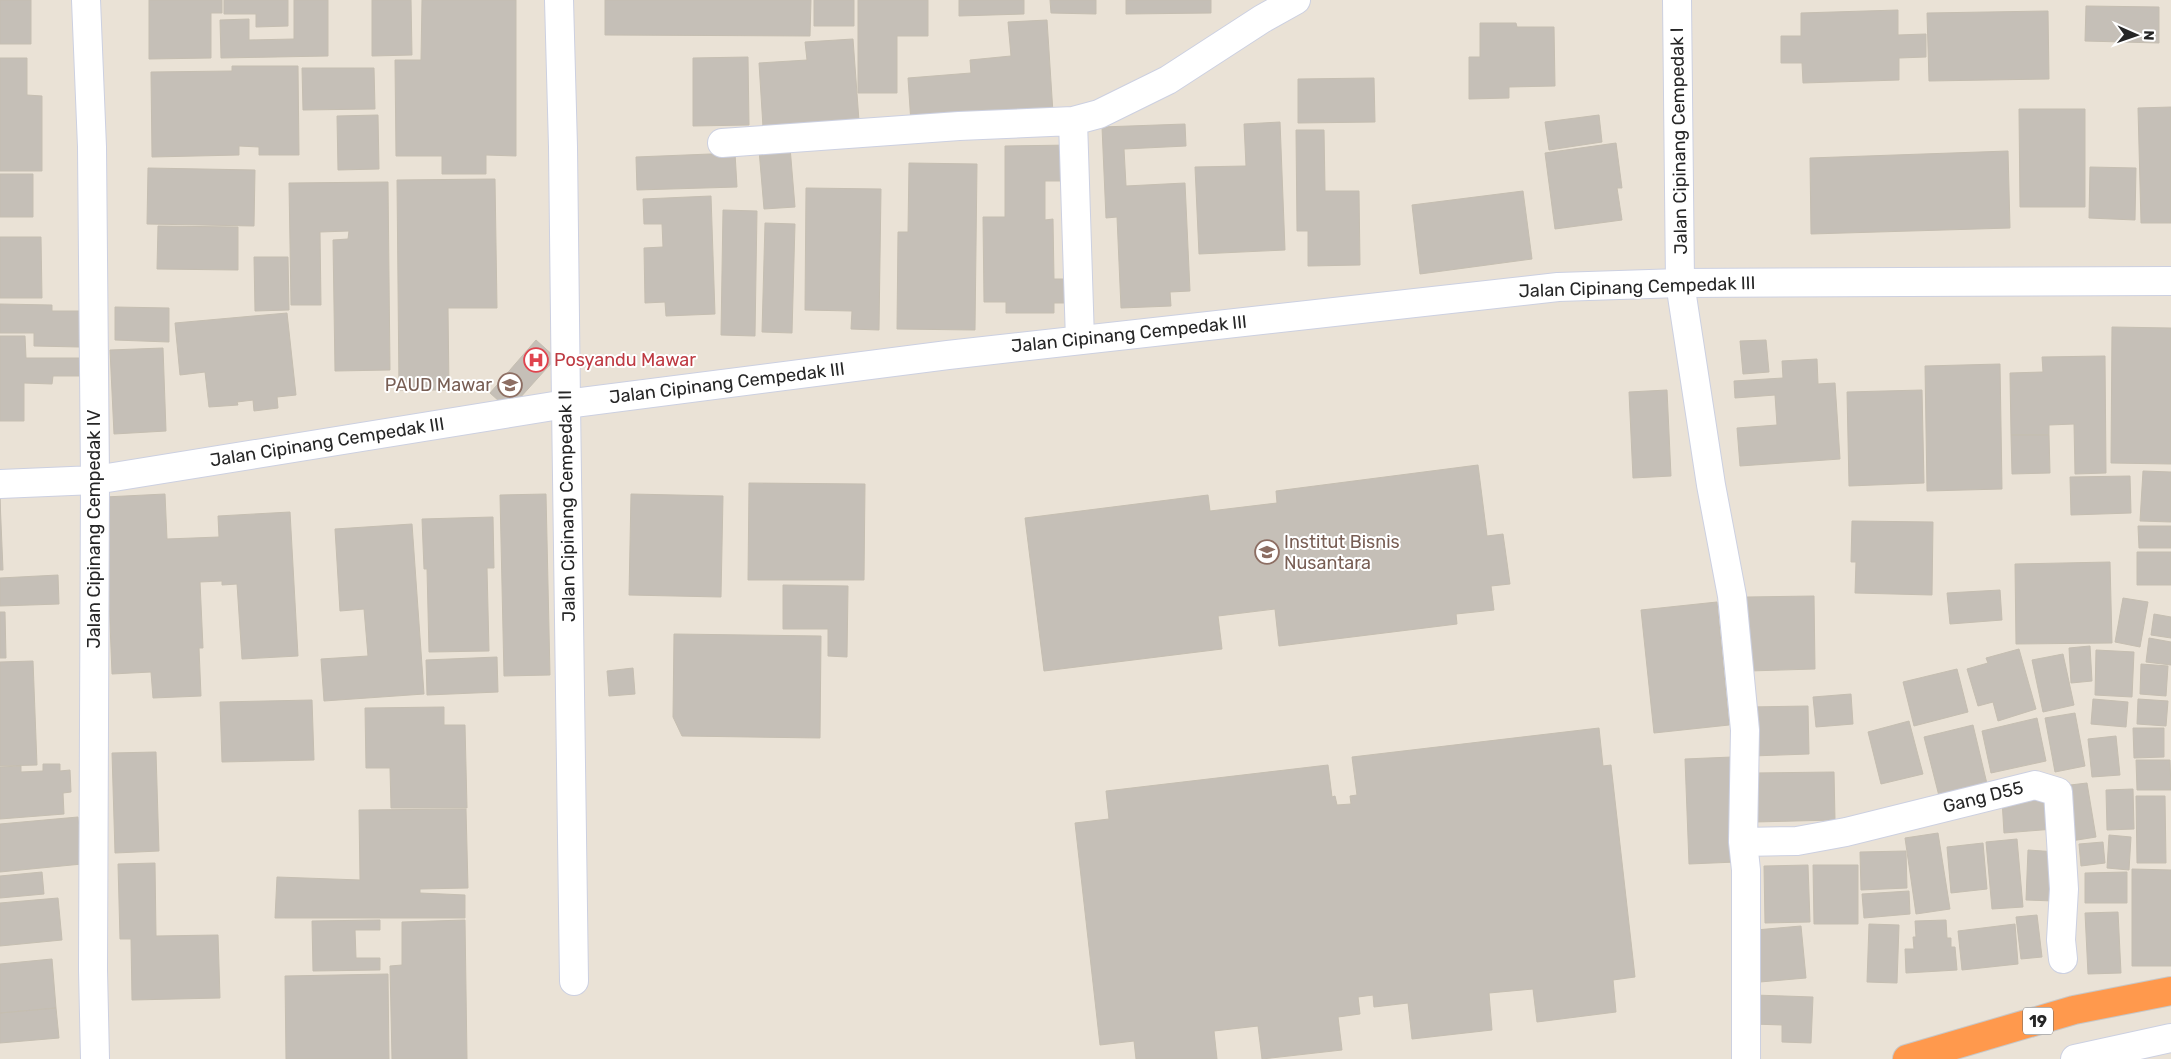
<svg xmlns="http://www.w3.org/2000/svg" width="2171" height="1059" viewBox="0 0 2171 1059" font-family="Rubik,sans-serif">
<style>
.building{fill:#c5bfb7;stroke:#c5beb1}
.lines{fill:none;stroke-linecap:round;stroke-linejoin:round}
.street-casing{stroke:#ccd0e1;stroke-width:30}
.secondary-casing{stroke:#ccd0e1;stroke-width:30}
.highway-casing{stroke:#c7c7c7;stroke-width:30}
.street{stroke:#fff;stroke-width:28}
.secondary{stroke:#fff;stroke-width:28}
.highway{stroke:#ff994d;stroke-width:28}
.labels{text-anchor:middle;stroke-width:4;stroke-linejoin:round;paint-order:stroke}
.shield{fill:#fff;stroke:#676767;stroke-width:1}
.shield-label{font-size:16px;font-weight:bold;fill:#262626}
.street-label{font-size:18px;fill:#262626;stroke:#fff}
.health-label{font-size:18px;fill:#be3a42;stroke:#fff;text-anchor:start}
.education-label{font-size:18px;fill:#785e54;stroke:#fff;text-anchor:end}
</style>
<rect width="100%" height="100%" fill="#eae2d6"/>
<!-- building -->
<path class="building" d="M0,0H31V44H0Z
M149,0H222V13H211V58L149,59Z
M224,0H288V26L256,27V14H224Z
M294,0H328V56L221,58L220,20L249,19V40L294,39Z
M372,0H411L412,55L372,56Z
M422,0H516V156L486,155V174H442V156H396L395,60H421Z
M605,0H811L810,36L605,35Z
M814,0H854V26H814Z
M858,0H928V36H897V93H858Z
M959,0H1024V14L959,16Z
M1050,0H1096V14L1051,13Z
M1126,0H1211V13L1126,14Z
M2086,6L2159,7V43L2085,41Z
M1898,10V35L1926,34V57L1899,58V80L1803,83L1802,63H1781V36H1801V13Z
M2048,11L2049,79L1929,81L1927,13Z
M1047,20L1053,113L911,123L908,78L971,73L970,60L1011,56L1008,22Z
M1480,23H1516L1517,27H1554L1555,86L1509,87V98L1469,99V57H1480Z
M853,39L859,121L763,127L759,63L807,60L805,42Z
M748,57L749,125L693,126V58Z
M0,58H27V95L42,96V171H0Z
M232,66H298L299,155H259V147L239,146V155L152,157L151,72L232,71Z
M302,68H374L375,109L303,110Z
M1374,78L1375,122L1298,123V79Z
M2171,107V223H2141L2138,108Z
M2019,109H2085V207H2020Z
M378,115L379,169L338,170L337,116Z
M1599,115L1602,142L1549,150L1545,122Z
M1280,122L1285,250L1199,254L1195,167L1246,166L1244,124Z
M1185,124L1186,146L1124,149L1126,186L1185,183L1190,291L1170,292L1171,306L1121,308L1117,217L1106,218L1102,127Z
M1296,130H1324L1325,191H1359L1360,265L1308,266V231H1297Z
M1616,143L1622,188H1617L1622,220L1555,229L1545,153Z
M1071,145V181H1045V220L1053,219L1054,279H1066V303H1054V313H1006V302H984L983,217H1005V146Z
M790,147L795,207L764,209L759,150Z
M2008,151L2010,228L1811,234L1810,158Z
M735,153L737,187L637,190L636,157Z
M909,163L977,164L975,330L897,329L898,232H908Z
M2090,167L2136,168L2135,220L2089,218Z
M148,168L255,170L254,226L147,224Z
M0,174H33V217H0Z
M495,179L497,308H448L449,390H399L397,180Z
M388,182L390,370L335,371L333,240L348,239L349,231L320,232L321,305H291L289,183Z
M806,188L881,189L879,330L851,329L852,311L805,310Z
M1523,191L1532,259L1420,274L1412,205Z
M711,196L715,314L666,316L665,302L645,303L644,248L663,247L662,224H644L643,199Z
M723,210L757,211L755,336L721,335Z
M765,223L795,224L792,333L762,332Z
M158,226L238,227V270L157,269Z
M0,237H41L42,298H0Z
M254,257H288L289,310L255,311Z
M0,304L52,305V311H80V347L34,346V333H0Z
M115,307L169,308V342L115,340Z
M287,313L296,395L277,397L278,408L254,411L253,400L237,402L238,405L209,407L205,372L180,375L175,323Z
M2112,327L2171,328V464L2111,463Z
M0,336H25L26,358H84L83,376H53L52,384L24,383V421H0Z
M536,340L556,358L509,410L490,393Z
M1766,340L1769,372L1743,374L1740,341Z
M163,348L166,431L114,434L110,350Z
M2105,356L2106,473L2075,474L2074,424L2049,425V435H2011L2010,373L2043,372L2042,357Z
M1817,359L1818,384L1835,383L1840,459L1740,466L1737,428L1777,425L1775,395L1735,398L1734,381L1783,378L1782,361Z
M2000,364L2002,489L1927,491L1925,366Z
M1667,390L1671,476L1633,478L1629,392Z
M1922,390L1924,483L1849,486L1847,392Z
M2011,435H2049L2050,473L2012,474Z
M1478,465L1487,536L1503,534L1510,584L1491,586L1494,610L1456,614L1457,624L1279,646L1275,609L1218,616L1222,649L1044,671L1025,518L1208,495L1210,511L1277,503L1276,491Z
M2143,471L2171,472V522L2140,521Z
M2130,476L2131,513L2071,515L2070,477Z
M749,483L865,484L864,580H748Z
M165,494L167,539L219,537L218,516L290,512L298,656L242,659L237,584L222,585V581L200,582L203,648H199L201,696L153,698L151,672L112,674L105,497Z
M546,494L550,675L504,676L500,495Z
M631,494L723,496L721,597L629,595Z
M0,499L3,570H0Z
M493,517L494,568H487L489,651L429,652L427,569H424L422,519Z
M1852,521L1933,522L1932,595L1855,593L1856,562H1851Z
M412,524L424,694L324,701L321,659L368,656L364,609L340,611L335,529Z
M2138,526H2171V548H2139Z
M2137,552H2171V585H2137Z
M2110,562L2112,643L2016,644L2015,564Z
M58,575L59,604L0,606V578Z
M783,585L848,586L847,657L828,656V629H783Z
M2000,590L2002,620L1950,624L1947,593Z
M1814,596L1815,669L1749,671L1747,597Z
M2123,598L2148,602L2140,647L2115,642Z
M1717,602L1729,725L1654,733L1641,610Z
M0,612H5L6,658H0Z
M2154,614L2171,617V638L2151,635Z
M674,634L821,636L820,738L682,736L673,717Z
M2149,638L2171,642V665L2146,662Z
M2090,646L2092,681L2071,683L2069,648Z
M2019,649L2036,709L1998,721L1993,702L1978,706L1967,669L1988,663L1986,658Z
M2096,650L2134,652L2132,697L2095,695Z
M2063,654L2074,705L2043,712L2032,660Z
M497,657L498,692L427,695L426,660Z
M33,661L37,765L0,766V662Z
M2141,664L2168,666L2166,696L2140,694Z
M633,668L635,694L609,696L607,671Z
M1957,669L1968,712L1914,726L1903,682Z
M1851,694L1853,724L1816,727L1813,697Z
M2093,699L2128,702L2126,727L2091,724Z
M2138,699L2168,701L2166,726L2137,724Z
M312,700L314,760L222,762L220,702Z
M1808,706L1809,754L1752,756L1750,707Z
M444,707V725H465L467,808H391L390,768H366L365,708Z
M2075,713L2085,766L2055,772L2045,718Z
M2037,718L2046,761L1991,773L1982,731Z
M1909,721L1923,774L1881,784L1868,732Z
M1973,725L1988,788L1940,800L1924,737Z
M1599,728L1603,766L1611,765L1635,977L1613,980L1616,1012L1537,1022L1533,989L1489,993L1492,1030L1412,1039L1408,1003L1374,1007L1373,995L1358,997L1360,1014L1338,1017L1342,1050L1262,1059L1258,1026L1214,1031L1217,1059H1136L1134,1041L1100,1045L1075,823L1109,819L1106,791L1328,765L1332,797L1335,796L1337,805L1351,804L1350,796L1357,795L1352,757Z
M2133,728H2164V757L2134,758Z
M2116,736L2120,775L2092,777L2088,739Z
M156,752L159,851L115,853L112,753Z
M1732,757L1736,862L1689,864L1685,759Z
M2136,760H2170L2171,790H2137Z
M43,764H60V771L70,770L71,792L63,793L64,814L0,819V767L21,766V772L43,771Z
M1834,772L1835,820L1755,822L1754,773Z
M2087,783L2096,837L2071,841L2062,786Z
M2133,789L2134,829L2107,830L2106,790Z
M2136,796H2165L2166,863H2137Z
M2051,797L2054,829L2004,833L2002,800Z
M466,809L468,888L420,889V893L465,895V918H275L277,877L360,880L359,810Z
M78,817L82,864L0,872V824Z
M1938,833L1950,909L1916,914L1905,838Z
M2109,835L2131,837L2129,870L2107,868Z
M2017,839L2023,907L1992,909L1986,842Z
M2103,842L2105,863L2081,866L2079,844Z
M1983,843L1987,889L1951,893L1947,847Z
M2028,850L2057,852L2054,901L2026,900Z
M1906,851L1907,888L1861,890L1860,852Z
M155,863L156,936L218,935L220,998L132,1000L131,939H120L118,864Z
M1808,865L1810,922L1765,923L1764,866Z
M1813,865H1858V924H1814Z
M2132,869L2171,870V966H2132Z
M42,872L44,894L0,898V876Z
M2127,872V903H2085V873Z
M1909,891L1910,914L1864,918L1862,894Z
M58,898L62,940L0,946V903Z
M2118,912L2121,973L2088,974L2085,913Z
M2037,915L2042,957L2021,959L2016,917Z
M380,920V930H355L356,958H380V970L313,971L312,921Z
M465,920L467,1059H392L390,966L402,965V922Z
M1946,920L1947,938H1951V947H1955L1957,970L1906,973L1905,949H1914L1913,937H1916L1915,921Z
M1869,924L1899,925L1897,983L1867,982Z
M2015,924L2018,964L1962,970L1958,931Z
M1801,926L1806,978L1760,982L1756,930Z
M52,959L56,1008L0,1013V964Z
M388,974L389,1059H286L285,976Z
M1754,995L1813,997L1811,1043L1782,1042V1025L1753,1024Z
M56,1008L59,1038L0,1043V1013Z"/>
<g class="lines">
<!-- street casing -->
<g class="street-casing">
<path id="street" d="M1073,121L1080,340
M722,143L959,126L1073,121L1099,114L1168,80L1262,19L1296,0
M566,404L574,981
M0,484L95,480L92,147L86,0
M1743,842L1797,841L1846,832L2035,785L2058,792L2064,889L2061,940L2063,959
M1746,1059V870L1743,842L1745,730L1732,596L1711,485L1680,283L2171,281"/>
</g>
<!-- secondary casing -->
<g class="secondary-casing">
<path id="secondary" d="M559,0L563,147L566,404
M95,1059L93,970L95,480L566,404L948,355L1558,287L1680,283L1677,0
M2075,1059L2171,1038"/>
</g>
<!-- highway casing -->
<g class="highway-casing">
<path id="highway" d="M1907,1059L2074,1010L2171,991"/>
</g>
<!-- street -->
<use href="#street" class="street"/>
<!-- secondary -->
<use href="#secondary" class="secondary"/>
<!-- highway -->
<use href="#highway" class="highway"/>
</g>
<!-- icons -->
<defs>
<g id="hospital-ring" transform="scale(1.25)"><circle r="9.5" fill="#fff" stroke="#e0444e" stroke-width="1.5"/><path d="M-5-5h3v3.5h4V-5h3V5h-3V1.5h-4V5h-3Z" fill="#e0444e"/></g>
<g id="school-ring" transform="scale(1.25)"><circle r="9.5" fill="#fff" stroke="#8d6e63" stroke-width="1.5"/><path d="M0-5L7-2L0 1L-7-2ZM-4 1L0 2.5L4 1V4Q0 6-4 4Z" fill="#8d6e63"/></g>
<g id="university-ring" transform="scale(1.25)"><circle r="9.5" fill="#fff" stroke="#8d6e63" stroke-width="1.5"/><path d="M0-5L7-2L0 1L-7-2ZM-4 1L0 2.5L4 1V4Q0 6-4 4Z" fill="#8d6e63"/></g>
</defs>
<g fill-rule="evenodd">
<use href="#hospital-ring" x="536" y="360"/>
<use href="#school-ring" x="510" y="385"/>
<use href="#university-ring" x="1267" y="552"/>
</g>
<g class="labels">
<!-- shield labels -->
<rect class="shield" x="2023" y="1007.5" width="30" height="27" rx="4"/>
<g class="shield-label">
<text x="2038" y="1027">19</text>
</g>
<!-- street labels -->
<g class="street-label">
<text transform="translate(1679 141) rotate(-91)" y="6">Jalan Cipinang Cempedak I</text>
<text transform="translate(1637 287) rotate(-2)" y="6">Jalan Cipinang Cempedak III</text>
<text transform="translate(1129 334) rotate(-6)" y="6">Jalan Cipinang Cempedak III</text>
<text transform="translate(727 383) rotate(-7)" y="6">Jalan Cipinang Cempedak III</text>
<text transform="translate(327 442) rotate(-9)" y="6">Jalan Cipinang Cempedak III</text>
<text transform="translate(567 506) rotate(-91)" y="6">Jalan Cipinang Cempedak II</text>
<text transform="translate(94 529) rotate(-90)" y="6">Jalan Cipinang Cempedak IV</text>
<text transform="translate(1983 797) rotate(-14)" y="6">Gang D55</text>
</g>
<!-- health labels -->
<g class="health-label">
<text x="554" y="366">Posyandu Mawar</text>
</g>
<!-- education labels -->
<g class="education-label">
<text x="492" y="391">PAUD Mawar</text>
<text x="1284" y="548" text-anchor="start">Institut Bisnis<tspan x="1284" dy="21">Nusantara</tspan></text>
</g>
</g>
<!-- north arrow -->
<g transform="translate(2136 35) rotate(92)" stroke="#ffffff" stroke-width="4" paint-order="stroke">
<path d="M0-4L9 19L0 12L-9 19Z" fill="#262626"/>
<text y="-8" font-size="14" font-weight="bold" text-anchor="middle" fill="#262626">N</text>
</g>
</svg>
